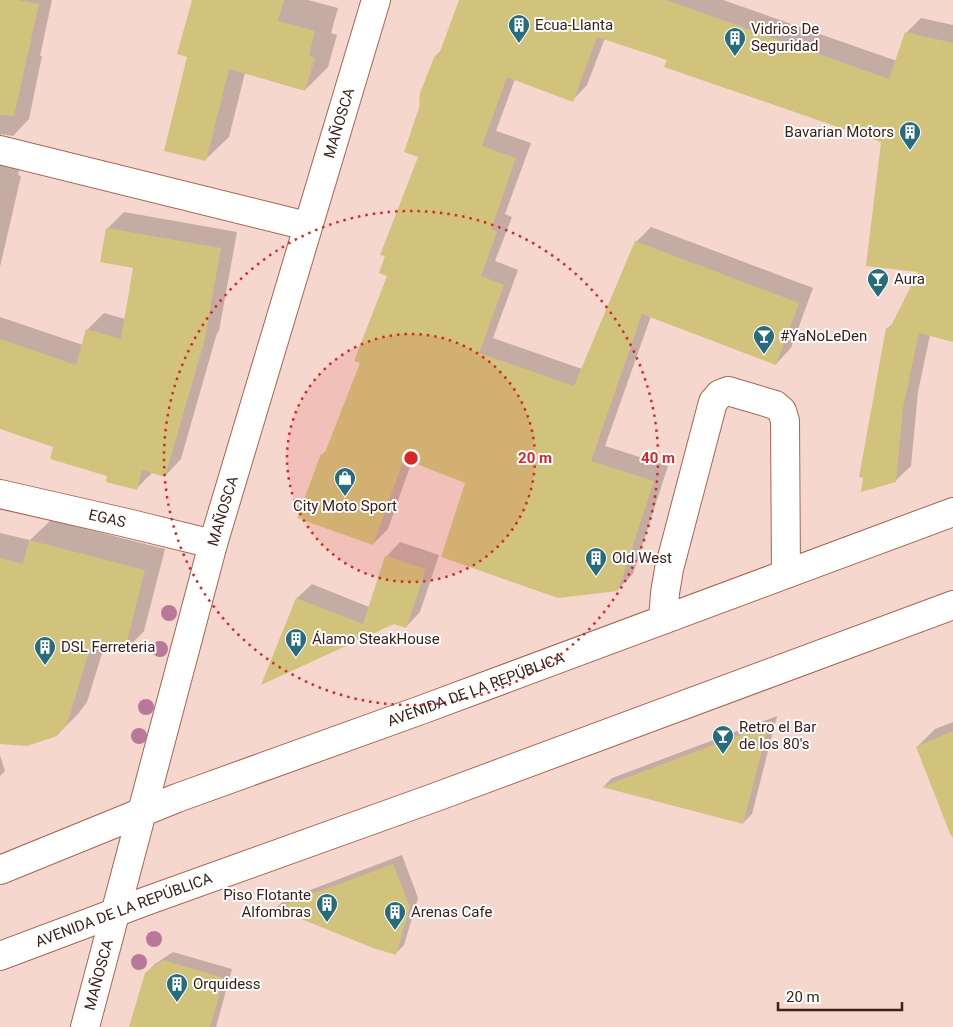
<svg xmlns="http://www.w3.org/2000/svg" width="953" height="1027" viewBox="0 0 953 1027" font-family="Roboto,sans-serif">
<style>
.shadow{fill:#0003}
.building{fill:#d2c37c}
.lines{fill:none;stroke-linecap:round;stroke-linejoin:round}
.minor-casing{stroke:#a76551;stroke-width:30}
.major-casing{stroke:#a76551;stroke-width:30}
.minor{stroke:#fff;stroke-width:28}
.major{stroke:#fff;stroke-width:28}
.tree{fill:#b7789a}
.ring{fill:none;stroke:#d62828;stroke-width:2.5;stroke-dasharray:2.5 5}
.labels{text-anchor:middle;stroke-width:4;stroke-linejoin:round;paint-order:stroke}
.poi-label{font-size:15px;fill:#3d2119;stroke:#fff;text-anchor:start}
.street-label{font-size:15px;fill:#3d2119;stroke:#fff}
.centre{fill:#d62828;stroke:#fff;stroke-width:2.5}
.ring-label{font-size:15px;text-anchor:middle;font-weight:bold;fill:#d62828;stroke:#fff;stroke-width:4;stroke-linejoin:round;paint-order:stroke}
</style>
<rect width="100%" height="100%" fill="#f5d7cd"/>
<!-- shadow -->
<path class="shadow" d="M0,0H52L40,56H42L29,119L13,136L1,134V138L23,152L18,175L21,176L0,267Z
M193,0H308L338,8L331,33L337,35L328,67L305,90L245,73L229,137L205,160L189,57Z
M460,0H723L897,61L906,33L921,18L953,25V341L930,335L918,392L911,466L895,481L887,329L896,320L920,271L882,141L668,59L605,38L587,85L572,101L515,79L496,131L531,143L505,214L512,217L495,261L518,270L493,338L582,369L636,242L651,227L813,288L791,348L776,364L651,316L605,446L668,466L633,574L618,589L467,482L412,461L388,529L373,544L322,455L328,449L361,362L388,276L420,157L436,56L441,50Z
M124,212L237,232L219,331L217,333L181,459L165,476L153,472L136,489L55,446L0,427V317L83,345L87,330L104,313L125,319L135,267L108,228Z
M51,520L165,549L144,631L124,652L104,647L87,702L78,714L57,735L0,743V533L30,540Z
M400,542L439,555L420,612L406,627L394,623L264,682L297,598L312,584L369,607L386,557Z
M777,716L752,814L743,823L604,786L612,778Z
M953,722V838L917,747L935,729Z
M0,755L5,771L0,776Z
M402,855L418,898L404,945L395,954L276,908L284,900Z
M173,952L232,969L216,1027H131L146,973L155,964Z"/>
<!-- building -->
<path class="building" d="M0,0H18L39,4L14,116L0,115Z
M192,0H284L278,21L315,31L309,56L315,58L305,91L229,69L206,161L164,151L187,57L177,54Z
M459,0H666L889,79L905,32L953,43V342L919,333L903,408L896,482L861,492L863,478L859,477L886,328H890L918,272L866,266L881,142L664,67L667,60L597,37L573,102L507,77L482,146L516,158L491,229L497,232L481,276L504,285L479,353L574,386L635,241L799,303L776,365L642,314L591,461L654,481L618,591L558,598L441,557L465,483L404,459L373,545L297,518L321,454L324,455L360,363L354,361L387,276L379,273L385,256L380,255L418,157L404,152L419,108L420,93L435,55L438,57Z
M106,228L221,248L203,349H202L165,477L142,470L137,490L106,482L107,476L50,459L53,447L0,429V339L76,365L86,329L121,339L133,268L100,262Z
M29,540L145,570L124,653L91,645L67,724L57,736L27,746L0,744V558L23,564Z
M385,556L426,569L406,628L394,624L261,685L296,598L363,624Z
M769,724L743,824L602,787Z
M953,731V836H951L916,747Z
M393,864L410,907L396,955L373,948L274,908Z
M163,960L224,978L210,1027H129L145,973Z"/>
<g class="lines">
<!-- minor casing -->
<g class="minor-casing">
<g id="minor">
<path d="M0,150L307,226"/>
<path id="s1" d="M0,494L127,523L213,544"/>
<path d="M663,620L665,593L669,569L713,402L720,394L728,391L775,405L782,411L785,421L786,574"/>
<path id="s2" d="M85,1027L213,544L376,0"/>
</g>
</g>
<!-- major casing -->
<g class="major-casing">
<g id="major">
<path id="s3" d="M0,870L177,798L421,710L953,512"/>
<path id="s4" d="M0,956L149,900L436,797L953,605"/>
</g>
</g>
<!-- minor -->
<use href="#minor" class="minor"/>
<!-- major -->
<use href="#major" class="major"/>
</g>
<!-- trees -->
<g class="tree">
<circle cx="169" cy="613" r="8"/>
<circle cx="160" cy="649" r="8"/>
<circle cx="146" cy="707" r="8"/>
<circle cx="139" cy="736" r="8"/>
<circle cx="154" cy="939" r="8"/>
<circle cx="139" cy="962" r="8"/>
</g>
<!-- distance rings -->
<circle cx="411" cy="458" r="124" fill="#d62828" fill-opacity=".12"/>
<g class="ring">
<circle cx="411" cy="458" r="124"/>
<circle cx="411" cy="458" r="247"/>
</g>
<!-- icons -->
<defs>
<g id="building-pin" transform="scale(1.125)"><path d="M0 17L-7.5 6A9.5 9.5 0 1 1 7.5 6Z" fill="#286b7d" stroke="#fff"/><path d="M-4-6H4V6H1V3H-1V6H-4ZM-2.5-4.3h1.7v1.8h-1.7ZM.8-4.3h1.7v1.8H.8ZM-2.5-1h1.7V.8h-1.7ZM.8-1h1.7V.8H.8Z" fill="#fff"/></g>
<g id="bar-pin" transform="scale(1.125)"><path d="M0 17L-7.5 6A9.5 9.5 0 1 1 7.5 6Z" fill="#286b7d" stroke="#fff"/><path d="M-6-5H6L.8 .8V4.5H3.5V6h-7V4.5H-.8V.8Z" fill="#fff"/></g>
<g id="shop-pin" transform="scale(1.125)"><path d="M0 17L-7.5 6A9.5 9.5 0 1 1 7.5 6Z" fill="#286b7d" stroke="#fff"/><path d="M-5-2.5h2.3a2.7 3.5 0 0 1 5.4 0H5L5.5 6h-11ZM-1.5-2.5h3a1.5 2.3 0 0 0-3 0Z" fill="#fff"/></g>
</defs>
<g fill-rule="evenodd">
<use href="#building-pin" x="519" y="25"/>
<use href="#building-pin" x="735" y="38"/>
<use href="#building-pin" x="910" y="132"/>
<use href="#bar-pin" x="878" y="279"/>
<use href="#bar-pin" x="764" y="336"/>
<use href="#shop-pin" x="345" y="478"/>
<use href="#building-pin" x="596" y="558"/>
<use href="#building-pin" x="296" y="639"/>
<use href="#building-pin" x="45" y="647"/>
<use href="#bar-pin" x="723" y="736"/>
<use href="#building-pin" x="327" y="904"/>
<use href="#building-pin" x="395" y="912"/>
<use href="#building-pin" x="177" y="984"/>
</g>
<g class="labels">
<!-- poi labels -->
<g class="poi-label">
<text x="535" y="30">Ecua-Llanta</text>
<text x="751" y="34">Vidrios De<tspan x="751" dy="17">Seguridad</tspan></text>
<text x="894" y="137" text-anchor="end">Bavarian Motors</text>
<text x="894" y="284">Aura</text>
<text x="780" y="341">#YaNoLeDen</text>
<text x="345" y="511" text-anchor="middle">City Moto Sport</text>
<text x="612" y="563">Old West</text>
<text x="312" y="644">Álamo SteakHouse</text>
<text x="61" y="652">DSL Ferreteria</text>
<text x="739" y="732">Retro el Bar<tspan x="739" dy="17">de los 80's</tspan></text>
<text x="311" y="900" text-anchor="end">Piso Flotante<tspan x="311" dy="17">Alfombras</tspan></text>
<text x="411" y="917">Arenas Cafe</text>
<text x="193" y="989">Orquidess</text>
</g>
<!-- street labels -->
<g class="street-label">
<text dy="5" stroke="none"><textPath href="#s2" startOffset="939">MAÑOSCA</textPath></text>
<text dy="5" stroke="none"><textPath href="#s2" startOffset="534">MAÑOSCA</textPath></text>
<text dy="5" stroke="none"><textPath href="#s1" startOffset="110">EGAS</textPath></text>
<text dy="5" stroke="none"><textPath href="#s3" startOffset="509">AVENIDA DE LA REPÚBLICA</textPath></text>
<text dy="5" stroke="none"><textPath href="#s4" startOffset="132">AVENIDA DE LA REPÚBLICA</textPath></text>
<text dy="5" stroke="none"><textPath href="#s2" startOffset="54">MAÑOSCA</textPath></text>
</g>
</g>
<circle cx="411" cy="458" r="8" class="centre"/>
<g class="ring-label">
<text x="535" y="463">20 m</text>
<text x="658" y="463">40 m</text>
</g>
<!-- scale -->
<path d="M778 1002v8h124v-8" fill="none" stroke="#3d2119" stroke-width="2.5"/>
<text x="786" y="1002" font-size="15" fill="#3d2119" stroke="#ffffff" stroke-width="4" paint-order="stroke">20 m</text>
</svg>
